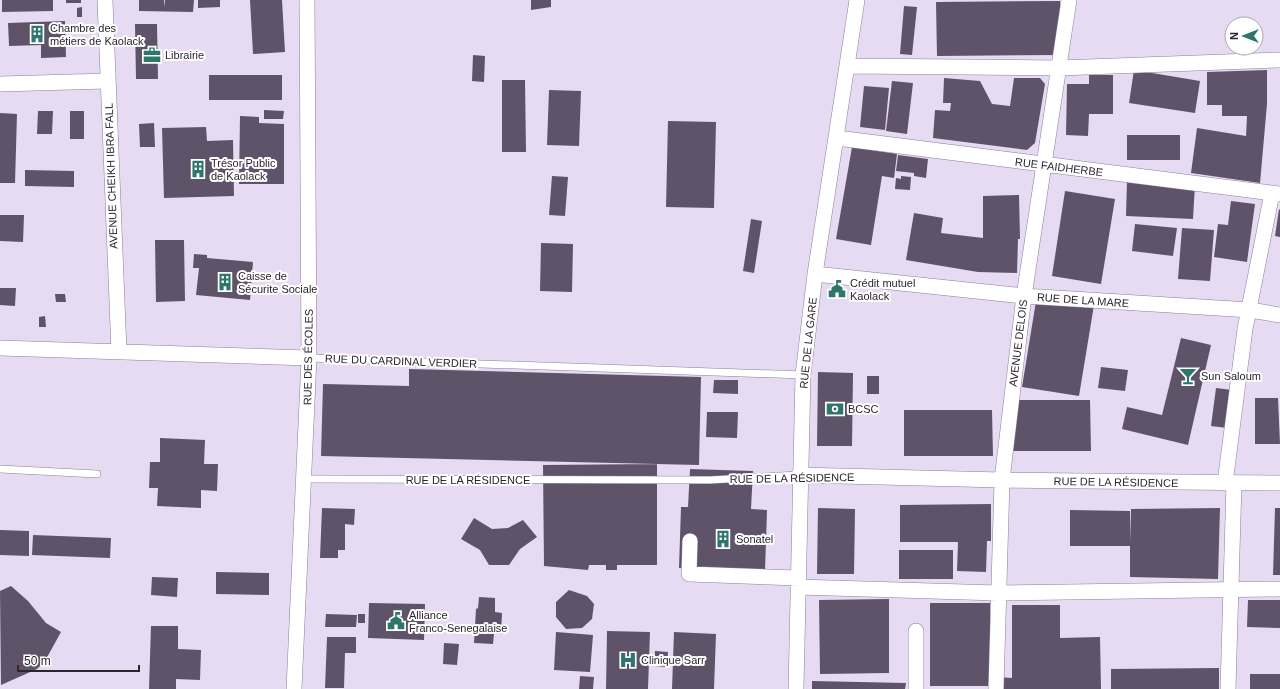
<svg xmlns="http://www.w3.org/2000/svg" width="1280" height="689" viewBox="0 0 1280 689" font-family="Arial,sans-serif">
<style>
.building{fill:#5f5369}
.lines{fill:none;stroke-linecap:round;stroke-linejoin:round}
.lane-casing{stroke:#8b7f96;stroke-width:8}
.street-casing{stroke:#8b7f96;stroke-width:16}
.lane{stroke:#fff;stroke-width:7}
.street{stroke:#fff;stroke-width:15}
.labels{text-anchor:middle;stroke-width:4;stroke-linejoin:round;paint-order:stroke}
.poi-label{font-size:11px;fill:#2a252e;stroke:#fff;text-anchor:start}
.street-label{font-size:11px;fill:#2a252e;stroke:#fff}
</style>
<rect width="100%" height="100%" fill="#e7daf3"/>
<!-- building -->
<path class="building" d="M2,0H53V11L2,12Z
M66,0H81V3H66Z
M139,0H164V7L165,0H194L193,12L139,11Z
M198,0H220V7L198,8Z
M250,0H282L285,52L253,54Z
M531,0H551V7L531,10Z
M1060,1V55L937,56L936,2Z
M904,6L917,7L912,55L900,54Z
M82,7V17H77V8Z
M65,21L66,57L41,58V45L9,46L8,23Z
M135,24H157L158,79H136Z
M473,55L485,56L484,82L472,81Z
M1134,70L1200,81L1195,113L1129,103Z
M1267,70V104L1260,183L1191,173L1197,128L1246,136L1247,116H1222V105H1207V72Z
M209,75H282V100H209Z
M1089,75H1113V114H1089L1088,136L1066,135L1067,84H1089Z
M944,78L980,81L992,104L1010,106L1014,78H1040L1045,84L1035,143L1027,150L933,138L935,110L950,111L951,103H943Z
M502,80H525L526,152H502Z
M892,81L913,83L907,134L886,131Z
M864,86L889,88L885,130L860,127Z
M549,90L581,91L579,146L547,145Z
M264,110L284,111L283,119H264Z
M38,111H53L52,134H37Z
M70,111H84V139H70Z
M0,113L17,114L15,183H0Z
M240,116L259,117V123L284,124V184H239Z
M668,121L716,122L714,208L666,207Z
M154,123L155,147H140L139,124Z
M206,127L207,141L233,140L234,196L164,198L162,128Z
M1127,135H1180V160H1127Z
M852,147L897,154L894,178L882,176L871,245L836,239Z
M898,155L928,159L926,178L914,176V173L896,171Z
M25,170L74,171V187L25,186Z
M552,176L568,177L565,216L549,215Z
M901,176L911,177L910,190L895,189L896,178L901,179Z
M1127,181L1195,184L1193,219L1126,216Z
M1065,191L1115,199L1101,284L1052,276Z
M1019,195L1020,239H1018L1017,273L978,272L906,260L914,213L943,218L941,233L983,238V196Z
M1231,201L1255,204L1247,262L1214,257L1218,224L1228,225Z
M1279,209L1280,210V237L1275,236Z
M0,215H24L23,242L0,241Z
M751,219L762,221L754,273L743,271Z
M1135,224L1177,228L1173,256L1132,251Z
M1182,228L1214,230L1210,281L1178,279Z
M155,240H184L185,301L156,302Z
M541,243L573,244L572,292L540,291Z
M194,254L207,255V258L253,262L250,300L196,295L199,268H193Z
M0,288H16L15,306L0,305Z
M55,294H65L66,302H56Z
M1037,295L1094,305L1079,396L1022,387Z
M45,316L46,327H39V317Z
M1181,338L1211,345L1188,445L1122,429L1127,407L1162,415Z
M1101,367L1128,370L1125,391L1098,388Z
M409,369L701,377L699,465L321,456L323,384L409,386Z
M818,372L853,373L852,446H817Z
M867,376H879V394H867Z
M714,380H738V394L713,393Z
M1216,388L1232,390L1227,428L1211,426Z
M1255,398H1278L1280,444H1255Z
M1009,400H1090L1091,451H1010Z
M904,410H992L993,456H904Z
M707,412H738L737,438L706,437Z
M160,438L205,440L204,464H218L217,491L201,490V508L157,506L158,488H149L150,462H160Z
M657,464V565H617V570H606V565H589L588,570L544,566L543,465Z
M690,469L753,471L751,509L767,510L765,571L679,568L681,507H688Z
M991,504V541H987L986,572L957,571L958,542H900V505Z
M322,508L355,509L354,525L345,524V550H338V558H320Z
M818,508L855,509L854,574H817Z
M1220,508L1218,579L1130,577V546H1070V510L1130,511L1131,543V509Z
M1275,508H1280V575H1273Z
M474,518L492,529L508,528L523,520L537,537L520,549L509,565H489L480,550L461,539Z
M0,530L29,531V556L0,555Z
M33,535L111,538L110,558L32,555Z
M899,550H953V579H899Z
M216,572L269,573V595L216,594Z
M152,577L178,578L177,597L151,595Z
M11,586L28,601L46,623L61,632L45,661L37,669L1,685L0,591Z
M569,590L587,596L594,604L592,619L582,628L566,629L556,617V602Z
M479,597L495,598V612L502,613L501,634H494L493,644L474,643L476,609L478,608Z
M889,599V673L820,674L819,600Z
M1248,600H1280V628L1247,627Z
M369,603L425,604L424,640L368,638Z
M930,603H990V686H930Z
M1012,605H1060V638L1100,637L1101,689H997V677L1012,678Z
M326,614L357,615L356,627H325Z
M358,614H365V623H358Z
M151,626H178V649L201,650L200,680L176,679V689H149Z
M607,631L650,632L648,689H606Z
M556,632L593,635L590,672L554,670Z
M674,632L716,634L714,689H672Z
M327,637H356V653H345L344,688H325Z
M444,643L459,644L457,665L443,664Z
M655,651L668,652L667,667L654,666Z
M1219,668V689H1111V669Z
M1250,674H1280V689H1250Z
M580,676L594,677L593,689H579Z
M812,681L906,683L905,689H812Z"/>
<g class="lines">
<!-- lane casing -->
<g class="lane-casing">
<path id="lane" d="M309,358L803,375
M0,469L97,474
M304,479L710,480L799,475"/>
</g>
<!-- street casing -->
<g class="street-casing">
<path id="street" d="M105,0L119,352
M848,66L1059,68L1280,60
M0,84L107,81
M837,138L1280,194
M815,274L1024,296L1250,310L1280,315
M0,348L309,358
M799,475L1002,480L1280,483
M1225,483L1245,329L1272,193
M690,541L689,574L798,578
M798,587L998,593L1280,589
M294,689L309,358L307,0
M796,689L803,375L815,274L857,0
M916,689V631
M996,689L1002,480L1024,296L1069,0
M1228,689L1234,483"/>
</g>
<!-- lane -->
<use href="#lane" class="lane"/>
<!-- street -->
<use href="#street" class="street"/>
</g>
<!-- icons -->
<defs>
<g id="building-bare" transform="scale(1.38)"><path d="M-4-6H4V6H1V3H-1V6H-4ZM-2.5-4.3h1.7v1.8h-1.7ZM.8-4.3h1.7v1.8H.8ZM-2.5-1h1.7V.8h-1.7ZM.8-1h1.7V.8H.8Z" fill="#2e756c" stroke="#fff" stroke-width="2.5" paint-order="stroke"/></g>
<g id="office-bare" transform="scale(1.38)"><path d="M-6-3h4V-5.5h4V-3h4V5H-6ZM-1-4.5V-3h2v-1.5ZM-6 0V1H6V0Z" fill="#2e756c" stroke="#fff" stroke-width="2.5" paint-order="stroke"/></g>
<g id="civic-bare" transform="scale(1.38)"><path d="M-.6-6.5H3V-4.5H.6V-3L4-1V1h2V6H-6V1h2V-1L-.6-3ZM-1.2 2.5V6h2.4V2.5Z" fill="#2e756c" stroke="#fff" stroke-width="2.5" paint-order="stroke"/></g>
<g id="bar-bare" transform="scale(1.38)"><path d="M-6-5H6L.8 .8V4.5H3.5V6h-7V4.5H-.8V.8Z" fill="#2e756c" stroke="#fff" stroke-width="2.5" paint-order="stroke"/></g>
<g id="bank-bare" transform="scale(1.38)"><path d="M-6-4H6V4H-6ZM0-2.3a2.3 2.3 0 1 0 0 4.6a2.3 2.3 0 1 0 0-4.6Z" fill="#2e756c" stroke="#fff" stroke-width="2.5" paint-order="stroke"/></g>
<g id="hospital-bare" transform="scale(1.38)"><path d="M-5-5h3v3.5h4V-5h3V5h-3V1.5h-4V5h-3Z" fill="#2e756c" stroke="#fff" stroke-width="2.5" paint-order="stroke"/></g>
</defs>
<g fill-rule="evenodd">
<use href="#building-bare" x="37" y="34"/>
<use href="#office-bare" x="152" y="55"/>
<use href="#building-bare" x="198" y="169"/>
<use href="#building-bare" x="225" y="282"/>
<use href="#civic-bare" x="837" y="289"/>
<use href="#bar-bare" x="1188" y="376"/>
<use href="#bank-bare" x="835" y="409"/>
<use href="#building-bare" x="723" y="539"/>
<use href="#civic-bare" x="396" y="621"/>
<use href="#hospital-bare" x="628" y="660"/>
</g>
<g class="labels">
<!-- poi labels -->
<g class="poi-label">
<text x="50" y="32">Chambre des<tspan x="50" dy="13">métiers de Kaolack</tspan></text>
<text x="165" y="59">Librairie</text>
<text x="211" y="167">Trésor Public<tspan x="211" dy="13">de Kaolack</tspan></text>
<text x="238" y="280">Caisse de<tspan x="238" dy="13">Sécurite Sociale</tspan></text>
<text x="850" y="287">Crédit mutuel<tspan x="850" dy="13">Kaolack</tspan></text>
<text x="1201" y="380">Sun Saloum</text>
<text x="848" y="413">BCSC</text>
<text x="736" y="543">Sonatel</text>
<text x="409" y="619">Alliance<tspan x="409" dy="13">Franco-Senegalaise</tspan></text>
<text x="641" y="664">Clinique Sarr</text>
</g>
<!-- street labels -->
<g class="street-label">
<text transform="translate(1059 167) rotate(7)" y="4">RUE FAIDHERBE</text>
<text transform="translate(111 176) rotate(-92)" y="4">AVENUE CHEIKH IBRA FALL</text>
<text transform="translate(1083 300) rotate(4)" y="4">RUE DE LA MARE</text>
<text transform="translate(808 343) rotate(-84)" y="4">RUE DE LA GARE</text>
<text transform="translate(1018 343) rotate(-83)" y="4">AVENUE DELOIS</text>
<text transform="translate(308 357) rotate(-89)" y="4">RUE DES ÉCOLES</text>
<text transform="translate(401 361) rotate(2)" y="4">RUE DU CARDINAL VERDIER</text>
<text transform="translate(792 478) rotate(-1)" y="4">RUE DE LA RÉSIDENCE</text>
<text x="468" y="484">RUE DE LA RÉSIDENCE</text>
<text transform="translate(1116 482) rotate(1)" y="4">RUE DE LA RÉSIDENCE</text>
</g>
</g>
<!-- north arrow -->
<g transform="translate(1244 36) rotate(270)"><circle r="19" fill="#ffffff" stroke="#aaa8ab"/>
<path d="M0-3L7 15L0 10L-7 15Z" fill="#2e756c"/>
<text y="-6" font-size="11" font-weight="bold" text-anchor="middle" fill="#2a252e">N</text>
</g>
<!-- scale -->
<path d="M18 665v6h121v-6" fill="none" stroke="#2a252e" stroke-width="2"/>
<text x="24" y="665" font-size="12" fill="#2a252e" stroke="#ffffff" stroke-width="3" paint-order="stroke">50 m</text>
</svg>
